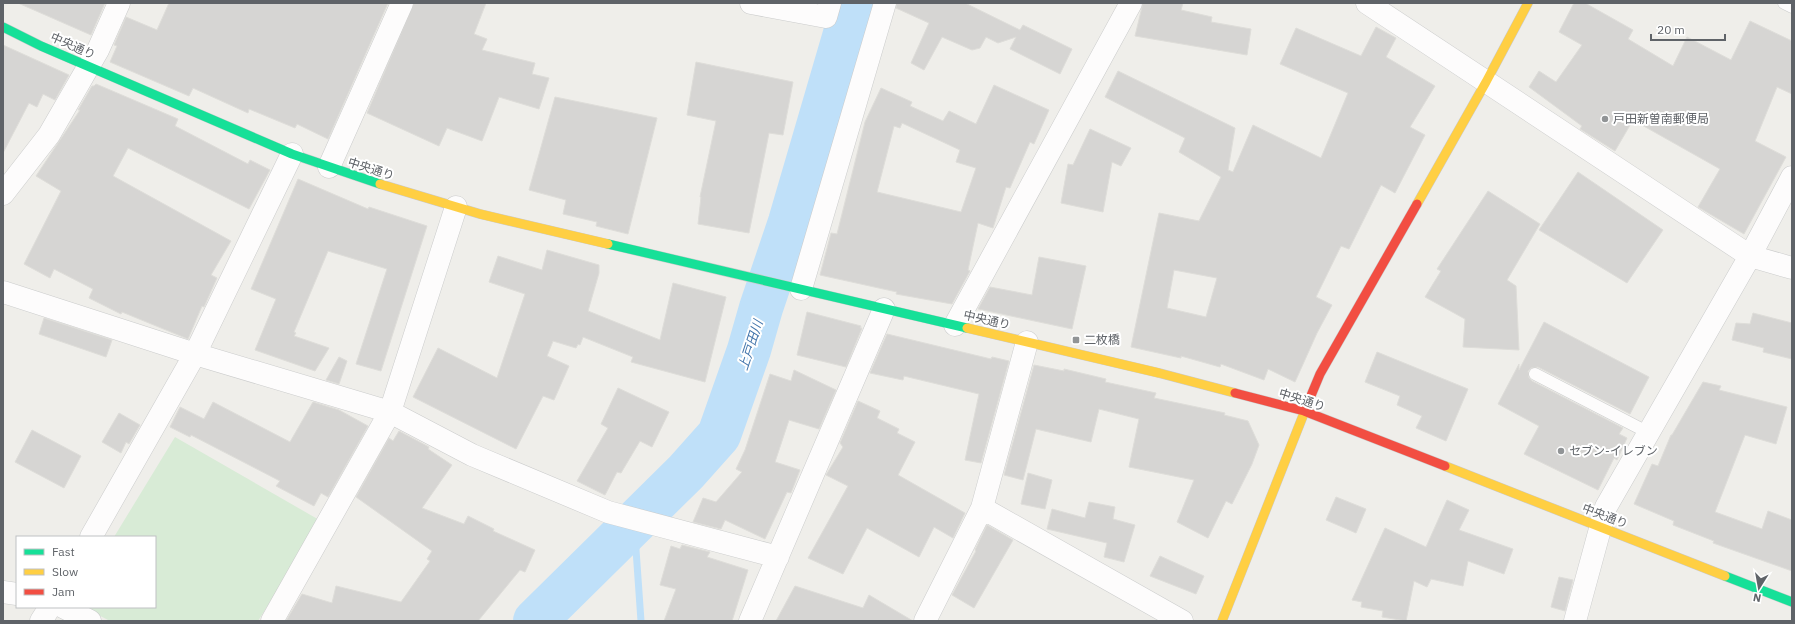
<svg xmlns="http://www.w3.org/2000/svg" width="1795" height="624" viewBox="0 0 1795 624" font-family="'IBM Plex Sans','Noto Sans JP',sans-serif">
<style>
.green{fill:#d8ebd6}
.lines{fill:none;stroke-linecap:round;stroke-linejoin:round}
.stream{stroke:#bfe0f9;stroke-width:7}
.river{stroke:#bfe0f9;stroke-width:44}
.building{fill:#d6d5d3;stroke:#deddd9;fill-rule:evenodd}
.lane-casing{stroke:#cbcccc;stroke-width:13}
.street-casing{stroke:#cbcccc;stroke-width:23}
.fast-casing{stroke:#cacacb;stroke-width:10}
.slow-casing{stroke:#cacacb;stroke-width:10}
.jam-casing{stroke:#cacacb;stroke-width:10}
.lane{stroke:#fdfcfc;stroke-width:12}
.street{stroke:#fdfcfc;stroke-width:22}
.fast{stroke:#16e098;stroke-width:9}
.slow{stroke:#ffcf43;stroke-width:9}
.jam{stroke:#f24e42;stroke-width:9}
.poi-dot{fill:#919496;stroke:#fff;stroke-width:1.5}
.labels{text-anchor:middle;stroke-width:4;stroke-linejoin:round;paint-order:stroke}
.street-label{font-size:12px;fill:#5f6368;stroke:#fff}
.poi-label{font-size:12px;fill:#5f6368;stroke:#fff;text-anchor:start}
.water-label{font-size:13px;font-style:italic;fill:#4174aa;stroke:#fff}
</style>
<rect width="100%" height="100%" fill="#efeeea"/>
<!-- green -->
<path class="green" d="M175,437L321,521L258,621H110L83,607H155V537H114Z"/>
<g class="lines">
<!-- stream -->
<path class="stream" d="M634,521L641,621"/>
<!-- river -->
<path class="river" d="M535,621L686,472L719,435L749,350L761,308L790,222L854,3"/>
</g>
<!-- building -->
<path class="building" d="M18,3H105L91,35Z
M169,3H388L328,139L297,124L295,128L249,109L248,113L193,88L189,96L110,62L117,46L114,45L126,17L157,30Z
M414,3H486L474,34L487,39L482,50L535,63L532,74L549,78L539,109L499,97L482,141L447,128L439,146L367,113Z
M897,3H965L1020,30L1023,25L1072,49L1060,74L1010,49L1016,37L998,43L986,37L980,48L972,50L942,37L924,70L911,63L929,23L896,8Z
M1143,3H1183L1181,10L1212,17L1211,22L1251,29L1247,55L1135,36Z
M1574,3H1585L1633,30L1628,39L1673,66L1687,37L1731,60L1750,21L1792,41V94L1777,87L1755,141L1786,157L1744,234L1698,207L1720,169L1633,120L1615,151L1580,129L1582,126L1529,87L1539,71L1556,82L1582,45L1559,32Z
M1376,27L1396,38L1386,57L1435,86L1410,127L1425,135L1395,193L1381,185L1349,249L1341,246L1316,297L1332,305L1317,333L1295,382L1268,369L1264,380L1221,364L1220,367L1181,356V358L1131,347L1159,213L1199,221L1221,177L1179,152L1185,138L1105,97L1118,71L1235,128L1228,170L1233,172L1253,125L1321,158L1348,93L1280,64L1296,28L1361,56ZM1174,270L1217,278L1206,317L1167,308Z
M3,45L69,75L55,100L43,94L37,107L29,103L3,153Z
M696,62L793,82L783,135L769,133L749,233L698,224L701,197H700L716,121L687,115Z
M96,84L178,119L175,126L248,164L250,160L270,170L249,209L128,148L113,176L231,241L211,275L217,278L204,307L202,306L188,339L122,312L121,314L89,298L93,289L54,269L50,278L24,264L61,191L36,176L80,110H78L92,86H94Z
M994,85L1049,110L1034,144L1030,142L1010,188L1006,187L993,228L978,223L968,270L970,271L952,304L896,294L897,292L820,275L831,233L837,234L865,122L881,88L912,102L910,106L943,121L949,111L976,124ZM902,123L960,150L956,162L976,168L961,212L877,192L894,126L900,128Z
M555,97L657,118L628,234L596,226L597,222L563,214L566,200L529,190Z
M1090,129L1131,148L1121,166L1112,162L1103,212L1061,203L1068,164L1073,165Z
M1578,172L1663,230L1627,283L1539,230Z
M298,179L368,209L369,207L427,226L381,371L356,364L387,269L328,251L294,332L296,333L294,336L329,348L315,371L255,350L276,299L251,289Z
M1488,191L1540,224L1507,280L1516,286L1519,350L1463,347L1465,319L1425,297L1441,271L1437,269Z
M547,250L599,265V273L588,311L660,340L673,283L726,297L705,382L631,362L633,357L583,337L580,345L578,344L576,348L553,341L547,356L569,366L554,400L543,396L516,449L413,397L438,348L497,378L525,294L489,282L498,256L542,270Z
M1039,257L1086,266L1072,329L978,309L990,287L1032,295Z
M807,312L861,326L860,328H862L846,367L797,355Z
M1753,313L1792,323V359L1763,352L1764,348L1732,340L1736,323L1750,324Z
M44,318L112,340L106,357L39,334Z
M1544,322L1649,377L1630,414L1538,367L1531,368L1528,371L1529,378L1532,381L1623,428L1619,434L1627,438L1617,460L1614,458L1598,490L1524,454L1539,426L1498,404L1519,364V370Z
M887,334L991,359L992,357L1009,361L981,463L965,460L979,394L904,376L903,380L870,373Z
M1377,352L1468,389L1446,441L1416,428L1422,416L1397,405L1400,396L1365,382Z
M339,357L347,361L339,384L326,380Z
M1034,365L1064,371V369L1106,379L1105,382L1156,393L1154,398L1225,413L1224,415L1248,421L1259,445L1252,464L1232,504L1226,501L1208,538L1177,522L1194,480L1129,467L1139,419L1099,409L1091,442L1036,429L1023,480L1004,475Z
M794,370L836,390L819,429L789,420L775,462L800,470L791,493L787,492L765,539L725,520L721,529L693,522L703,498L716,502L742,472L736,469L745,450L770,374L791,381Z
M1703,382L1721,386L1719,390L1787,407L1776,444L1745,435L1715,512L1762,529L1768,511L1792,520V571L1713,543L1714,541L1673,525L1674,521L1634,504L1652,464L1658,466L1671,435H1672Z
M618,388L669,412L652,447L640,441L621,473L617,472L605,495L577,481L608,428L601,424Z
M858,401L880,411L877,418L899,429L897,433L915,442L898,475L965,513L953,538L934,527L919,557L867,528L843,574L808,558L848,486L826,475L843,447L840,443Z
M213,402L290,442L313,402L339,410L368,426L328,497L321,493L314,506L276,486L280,481L191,435L190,437L170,427L180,407L204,419Z
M119,413L140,425L129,444L126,442L121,453L102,442Z
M32,430L81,456L64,488L15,462Z
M399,431L429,447L428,449L452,465L422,508L464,524L468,516L494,529L493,531L535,550L525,572L520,570L478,621H286L302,594L332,603L336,586L401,602L430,561L427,559L432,551L356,497L389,438L393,441Z
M1028,473L1052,480L1045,509L1021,504Z
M1336,497L1366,509L1356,533L1326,520Z
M1447,500L1469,510L1459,530L1513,549L1504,574L1468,561L1463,586L1431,579L1427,587L1414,581L1406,621L1382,617L1383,611L1361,607L1362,602L1352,600L1385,528L1426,547Z
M1089,502L1115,507L1113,519L1135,525L1124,562L1104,557L1107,543L1047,529L1052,509L1085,518Z
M987,525L1013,540L974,608L952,595L976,551L975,550Z
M682,545L710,552L707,557L748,570L732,621H664L676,589L660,585L671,546L680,549Z
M1160,556L1204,576L1196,594L1150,576Z
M1559,577L1573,580L1565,611L1551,607Z
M795,586L863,608L869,595L913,621H776Z"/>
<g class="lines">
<!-- lane casing -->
<g class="lane-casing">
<path id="lane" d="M1784,3L1792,7
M1535,374L1649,433"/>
</g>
<!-- street casing -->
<g class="street-casing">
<path id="street" d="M751,3L826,17L830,3
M1367,3L1750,256L1792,268
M329,167L402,3
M3,194L49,135L98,50L119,3
M801,289L885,3
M3,292L195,354L390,412L472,455L608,512L778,557
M955,325L1131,3
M982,508L1182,621
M91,537L195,354L292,154
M3,592L17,594
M63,607L90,621
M41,621L50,607
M272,621L390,412L456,207
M750,621L884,309
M925,621L982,508L1027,342
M1575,621L1606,507L1750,256L1792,177"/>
</g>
<!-- fast casing -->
<g class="fast-casing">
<path id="fast" d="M3,27L41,46L292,154L380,184
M608,244L967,328
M1725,576L1792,602"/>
</g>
<!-- slow casing -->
<g class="slow-casing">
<path id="slow" d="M380,184L480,214L608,244
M1417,204L1486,82L1528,3
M967,328L1159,373L1235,393
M1445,466L1725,576
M1222,621L1310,398"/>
</g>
<!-- jam casing -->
<g class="jam-casing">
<path id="jam" d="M1235,393L1304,411L1445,466
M1310,398L1320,374L1417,204"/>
</g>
<!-- lane -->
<use href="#lane" class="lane"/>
<!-- street -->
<use href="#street" class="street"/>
<!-- fast -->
<use href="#fast" class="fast"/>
<!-- slow -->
<use href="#slow" class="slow"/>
<!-- jam -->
<use href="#jam" class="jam"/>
</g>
<!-- markers -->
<g class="poi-dot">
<circle cx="1605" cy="119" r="4"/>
<rect x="1072" y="336" width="8" height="8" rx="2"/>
<circle cx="1561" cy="451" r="4"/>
</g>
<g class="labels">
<!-- street labels -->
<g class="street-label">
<text transform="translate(73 46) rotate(24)" y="4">中央通り</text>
<text transform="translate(371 169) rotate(18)" y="4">中央通り</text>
<text transform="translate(987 320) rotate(13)" y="4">中央通り</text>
<text transform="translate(1302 400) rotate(18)" y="4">中央通り</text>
<text transform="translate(1605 516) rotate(21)" y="4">中央通り</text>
</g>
<!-- poi labels -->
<g class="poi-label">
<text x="1613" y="123">戸田新曽南郵便局</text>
<text x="1084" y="344">二枚橋</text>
<text x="1569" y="455">セブン-イレブン</text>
</g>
<!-- water labels -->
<g class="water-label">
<text transform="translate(750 345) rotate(-72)" y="5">上戸田川</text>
</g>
</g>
<!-- border -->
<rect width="1795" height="624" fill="none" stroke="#5f6368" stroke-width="8"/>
<!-- legend -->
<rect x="16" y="536" width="140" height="72" fill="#ffffff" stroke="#bfc1c3"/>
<rect x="24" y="549" width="20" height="6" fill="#16e098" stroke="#bfc1c3"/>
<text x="52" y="556" font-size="12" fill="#5f6368">Fast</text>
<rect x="24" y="569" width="20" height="6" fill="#ffcf43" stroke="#bfc1c3"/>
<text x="52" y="576" font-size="12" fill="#5f6368">Slow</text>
<rect x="24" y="589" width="20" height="6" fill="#f24e42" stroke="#bfc1c3"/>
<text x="52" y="596" font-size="12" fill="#5f6368">Jam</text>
<!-- north arrow -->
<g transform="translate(1759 588) rotate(191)" stroke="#ffffff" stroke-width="3" paint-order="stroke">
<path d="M0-3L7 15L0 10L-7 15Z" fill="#5f6368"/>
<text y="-6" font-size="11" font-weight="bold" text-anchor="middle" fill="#5f6368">N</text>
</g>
<!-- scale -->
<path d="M1651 34v6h74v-6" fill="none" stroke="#5f6368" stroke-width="2"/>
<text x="1657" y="34" font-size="12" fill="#5f6368" stroke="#ffffff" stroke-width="3" paint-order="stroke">20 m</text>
</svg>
